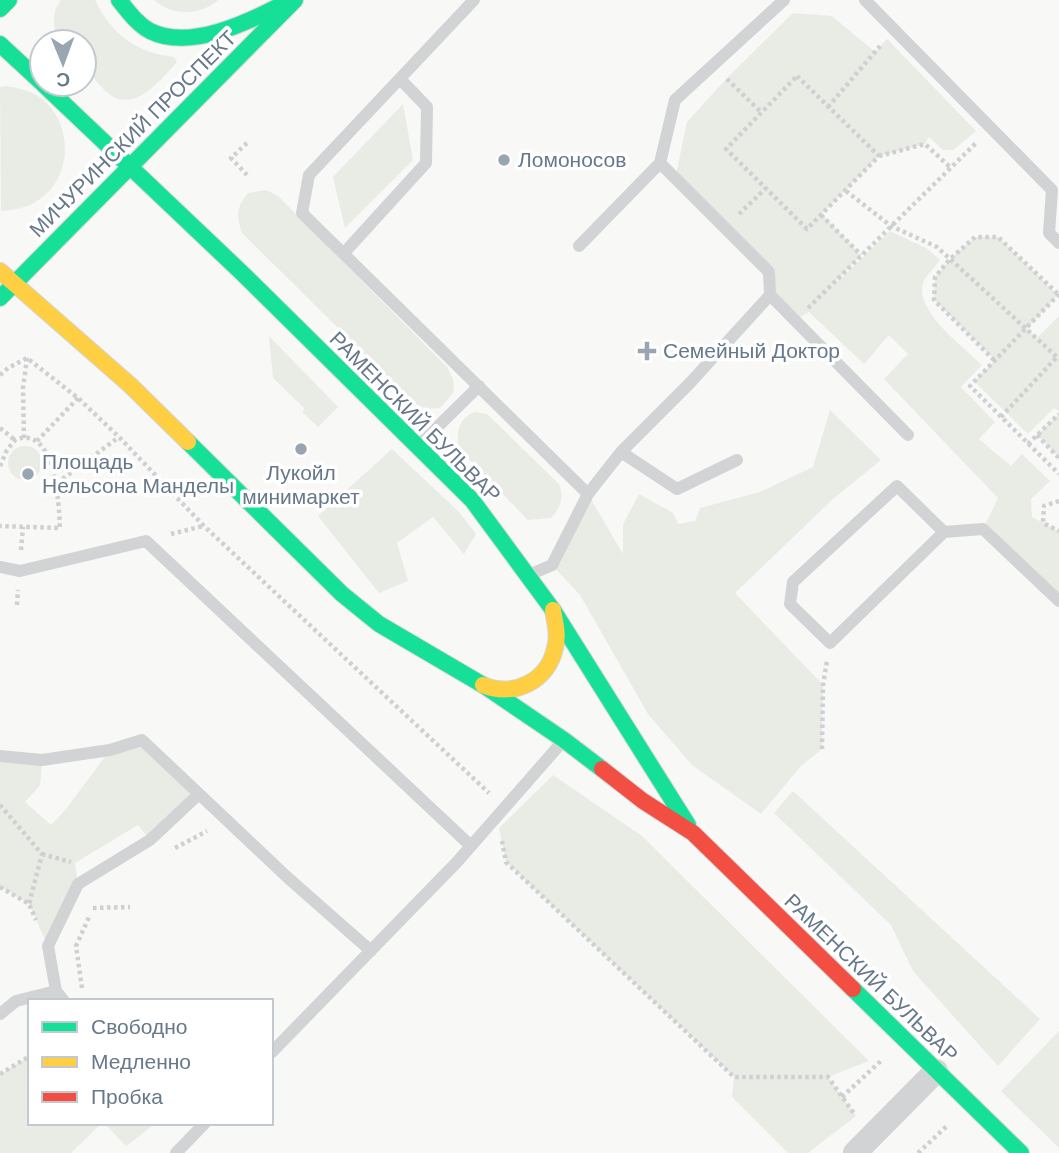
<svg xmlns="http://www.w3.org/2000/svg" width="1059" height="1153" viewBox="0 0 1059 1153" font-family="'DM Sans',sans-serif">
<style>
.green{fill:#e8ece5}
.lines{fill:none;stroke-linecap:round;stroke-linejoin:round}
.fast-casing{stroke:#d3d5d7;stroke-width:18}
.slow-casing{stroke:#d3d5d7;stroke-width:18}
.jam-casing{stroke:#d3d5d7;stroke-width:18}
.path{stroke:#ced0d1;stroke-width:4.5;stroke-dasharray:3.5 3.5;stroke-linecap:butt}
.lane{stroke:#d2d3d4;stroke-width:12}
.street{stroke:#d2d3d4;stroke-width:24}
.fast{stroke:#16e098;stroke-width:16}
.slow{stroke:#ffcf43;stroke-width:16}
.jam{stroke:#f24e42;stroke-width:16}
.poi-dot{fill:#99a5b0;stroke:#fff;stroke-width:2.5}
.labels{text-anchor:middle;stroke-width:7;stroke-linejoin:round;paint-order:stroke}
.street-label{font-size:21px;fill:#66788a;stroke:#fff}
.poi-label{font-size:21px;fill:#66788a;stroke:#fff;text-anchor:start}
</style>
<rect width="100%" height="100%" fill="#f8f8f7"/>
<!-- green -->
<path class="green" d="M61,0H95C111,34 137,53 174,57L177,62C162,78 138,111 112,96C102,90 92,75 84,67V42H61C52,29 51,12 61,0Z
M154,0H218C201,16 171,16 154,0Z
M793,13L832,16L875,52L887,39L976,131L953,150H943L929,137L925,144L879,156L822,214L861,255L829,290L890,231L926,248L940,260C935,267 926,275 923,283C914,311 964,347 982,365L961,387L995,422L979,439L1011,466L1022,454L1050,481L1031,499L1032,517L1059,531V601L983,529L998,498L884,379L908,354L889,335L864,364L809,312L795,320L770,295L769,272L675,179L687,122L727,78Z
M5,86C17,88 30,90 41,98C74,123 73,179 37,201C26,208 14,210 1,211L0,87Z
M403,104L413,160L345,228L333,177Z
M266,190L278,196L447,367L453,379L454,392L440,408L427,409L415,404L242,233C236,216 236,208 248,193Z
M975,237H998L1058,295L1027,329L1037,338L1059,316V411L1054,408L1028,434L974,381L995,360L934,300L935,277L950,259Z
M269,336L338,407L318,427L303,413L304,408L273,378Z
M830,410L881,460L834,498L735,593L823,685L822,749L800,767L761,814L692,765L648,714L580,595L552,565L588,494L623,554V524L639,494L673,513L678,524L695,521L700,508L760,492L813,467Z
M474,412L487,414L559,484C564,499 561,506 551,518L528,520L459,449C456,433 458,419 474,412Z
M1059,414V458L1037,435Z
M8 463a17 17 0 1 1 34 0a17 17 0 1 1-34 0Z
M392,449L459,512L476,534L464,554L433,517L397,543L408,581L379,593L318,516Z
M142,740L199,794L150,840L138,825L75,863L78,884L48,946L29,904L0,887V756L42,760L40,785L25,802L51,825L66,809L110,750Z
M553,775L642,836L869,1061L828,1077L856,1116L808,1153H788L732,1097L734,1077L506,862L499,828Z
M793,791L1040,1019L998,1066L913,971L891,925L774,813Z
M1059,1031V1148L1001,1091Z
M30,1056V1123H102L71,1153H0V1074Z
M104,1123H156L126,1146Z"/>
<g class="lines">
<!-- fast casing -->
<g class="fast-casing">
<path id="fast" d="M119,0C128,11 137,24 150,31C190,51 249,22 285,3
M0,9L9,0
M0,44L42,83
M43,84L242,273L472,500L553,610L688,825
M0,298L295,0
M188,442L342,594L379,624L483,685L564,740L602,769
M853,989L1021,1153"/>
</g>
<!-- slow casing -->
<g class="slow-casing">
<path id="slow" d="M0,271L130,385L188,442
M483,685C514,698 548,681 555,648C559,635 555,623 553,610"/>
</g>
<!-- jam casing -->
<g class="jam-casing">
<path id="jam" d="M602,769L643,801L693,833L853,989"/>
</g>
<!-- path -->
<path class="path" d="M797,76L879,156L807,229L726,149Z
M727,79L762,113
M828,107L880,46
M247,143L231,158L247,175
M879,156L925,144L951,168
M846,191L891,226L937,247L1059,359
M739,214L766,188
M821,215L861,255
M1059,294L970,386L1059,474
M808,308L977,142
M994,360L934,300L935,277L950,259L975,237H998L1059,295
M0,375L8,368L27,358L78,398L119,437L204,526L489,793
M1001,417L1057,357
M0,428L15,440
M1037,435L1059,458
M24,438L23,388L27,358
M37,441L78,398
M1028,444L1059,414
M0,466L7,450L15,440C55,423 59,504 60,528L0,526
M57,483L119,437
M1059,501L1044,506L1043,523L1059,531
M171,534L203,526
M21,550L23,527
M17,605L18,590
M822,749L823,685L827,661
M0,805L42,854L29,904
M502,841L506,862L734,1077H828L855,1115
M175,848L207,831
M42,854L71,862
M0,887L29,904L36,920
M93,908L130,907
M82,988L76,946L90,915
M0,1074L30,1056
M842,1097L883,1059
M918,1153L948,1125"/>
<!-- lane -->
<path class="lane" d="M474,0L309,175L302,213L588,494L621,452L690,383L770,295L769,272L660,163L675,100L784,0
M865,0L1052,190L1049,233L1059,243
M579,246L660,163
M344,253L426,163L427,107L400,79
M770,295L908,435
M419,445L479,386
M621,452L677,489L737,460
M944,532L897,486L793,582L790,604L830,643L944,532L983,529L1059,601
M0,567L20,571L146,541L471,846
M529,575L552,565L588,494
M0,756L42,760L110,750L142,740L287,877L371,951
M64,1001L56,991L48,946L78,884L150,840L199,794
M0,1014L16,1001L56,991
M271,1053L457,862L563,741
M176,1153L205,1123"/>
<!-- street -->
<path class="street" d="M855,1153L936,1071"/>
<!-- fast -->
<use href="#fast" class="fast"/>
<!-- slow -->
<use href="#slow" class="slow"/>
<!-- jam -->
<use href="#jam" class="jam"/>
</g>
<!-- markers -->
<g class="poi-dot">
<circle cx="504" cy="160" r="7"/>
<path d="M643.5 340.5h7v7h7v7h-7v7h-7v-7h-7v-7h7z"/>
<circle cx="301" cy="449" r="7"/>
<circle cx="28" cy="474" r="7"/>
</g>
<g class="labels">
<!-- street labels -->
<g class="street-label">
<text transform="translate(133 134) rotate(-45)" y="7">МИЧУРИНСКИЙ ПРОСПЕКТ</text>
<text transform="translate(415 417) rotate(45)" y="7">РАМЕНСКИЙ БУЛЬВАР</text>
<text transform="translate(871 978) rotate(44)" y="7">РАМЕНСКИЙ БУЛЬВАР</text>
</g>
<!-- poi labels -->
<g class="poi-label">
<text x="518" y="167">Ломоносов</text>
<text x="663" y="358">Семейный Доктор</text>
<text x="42" y="469">Площадь<tspan x="42" dy="24">Нельсона Манделы</tspan></text>
<text x="301" y="480" text-anchor="middle">Лукойл<tspan x="301" dy="24">минимаркет</tspan></text>
</g>
</g>
<!-- legend -->
<rect x="28" y="999" width="245" height="126" fill="#ffffff" stroke="#c2c9d0" stroke-width="2"/>
<rect x="42" y="1022" width="35" height="10" fill="#16e098" stroke="#c2c9d0" stroke-width="2"/>
<text x="91" y="1034" font-size="21" fill="#66788a">Свободно</text>
<rect x="42" y="1057" width="35" height="10" fill="#ffcf43" stroke="#c2c9d0" stroke-width="2"/>
<text x="91" y="1069" font-size="21" fill="#66788a">Медленно</text>
<rect x="42" y="1092" width="35" height="10" fill="#f24e42" stroke="#c2c9d0" stroke-width="2"/>
<text x="91" y="1104" font-size="21" fill="#66788a">Пробка</text>
<!-- north arrow -->
<g transform="translate(63 63) rotate(179)"><circle r="33" fill="#ffffff" stroke="#c2c9d0" stroke-width="2"/>
<path d="M0-5L12 26L0 18L-12 26Z" fill="#99a5b0"/>
<text y="-10" font-size="19" font-weight="bold" text-anchor="middle" fill="#66788a">С</text>
</g>
</svg>
